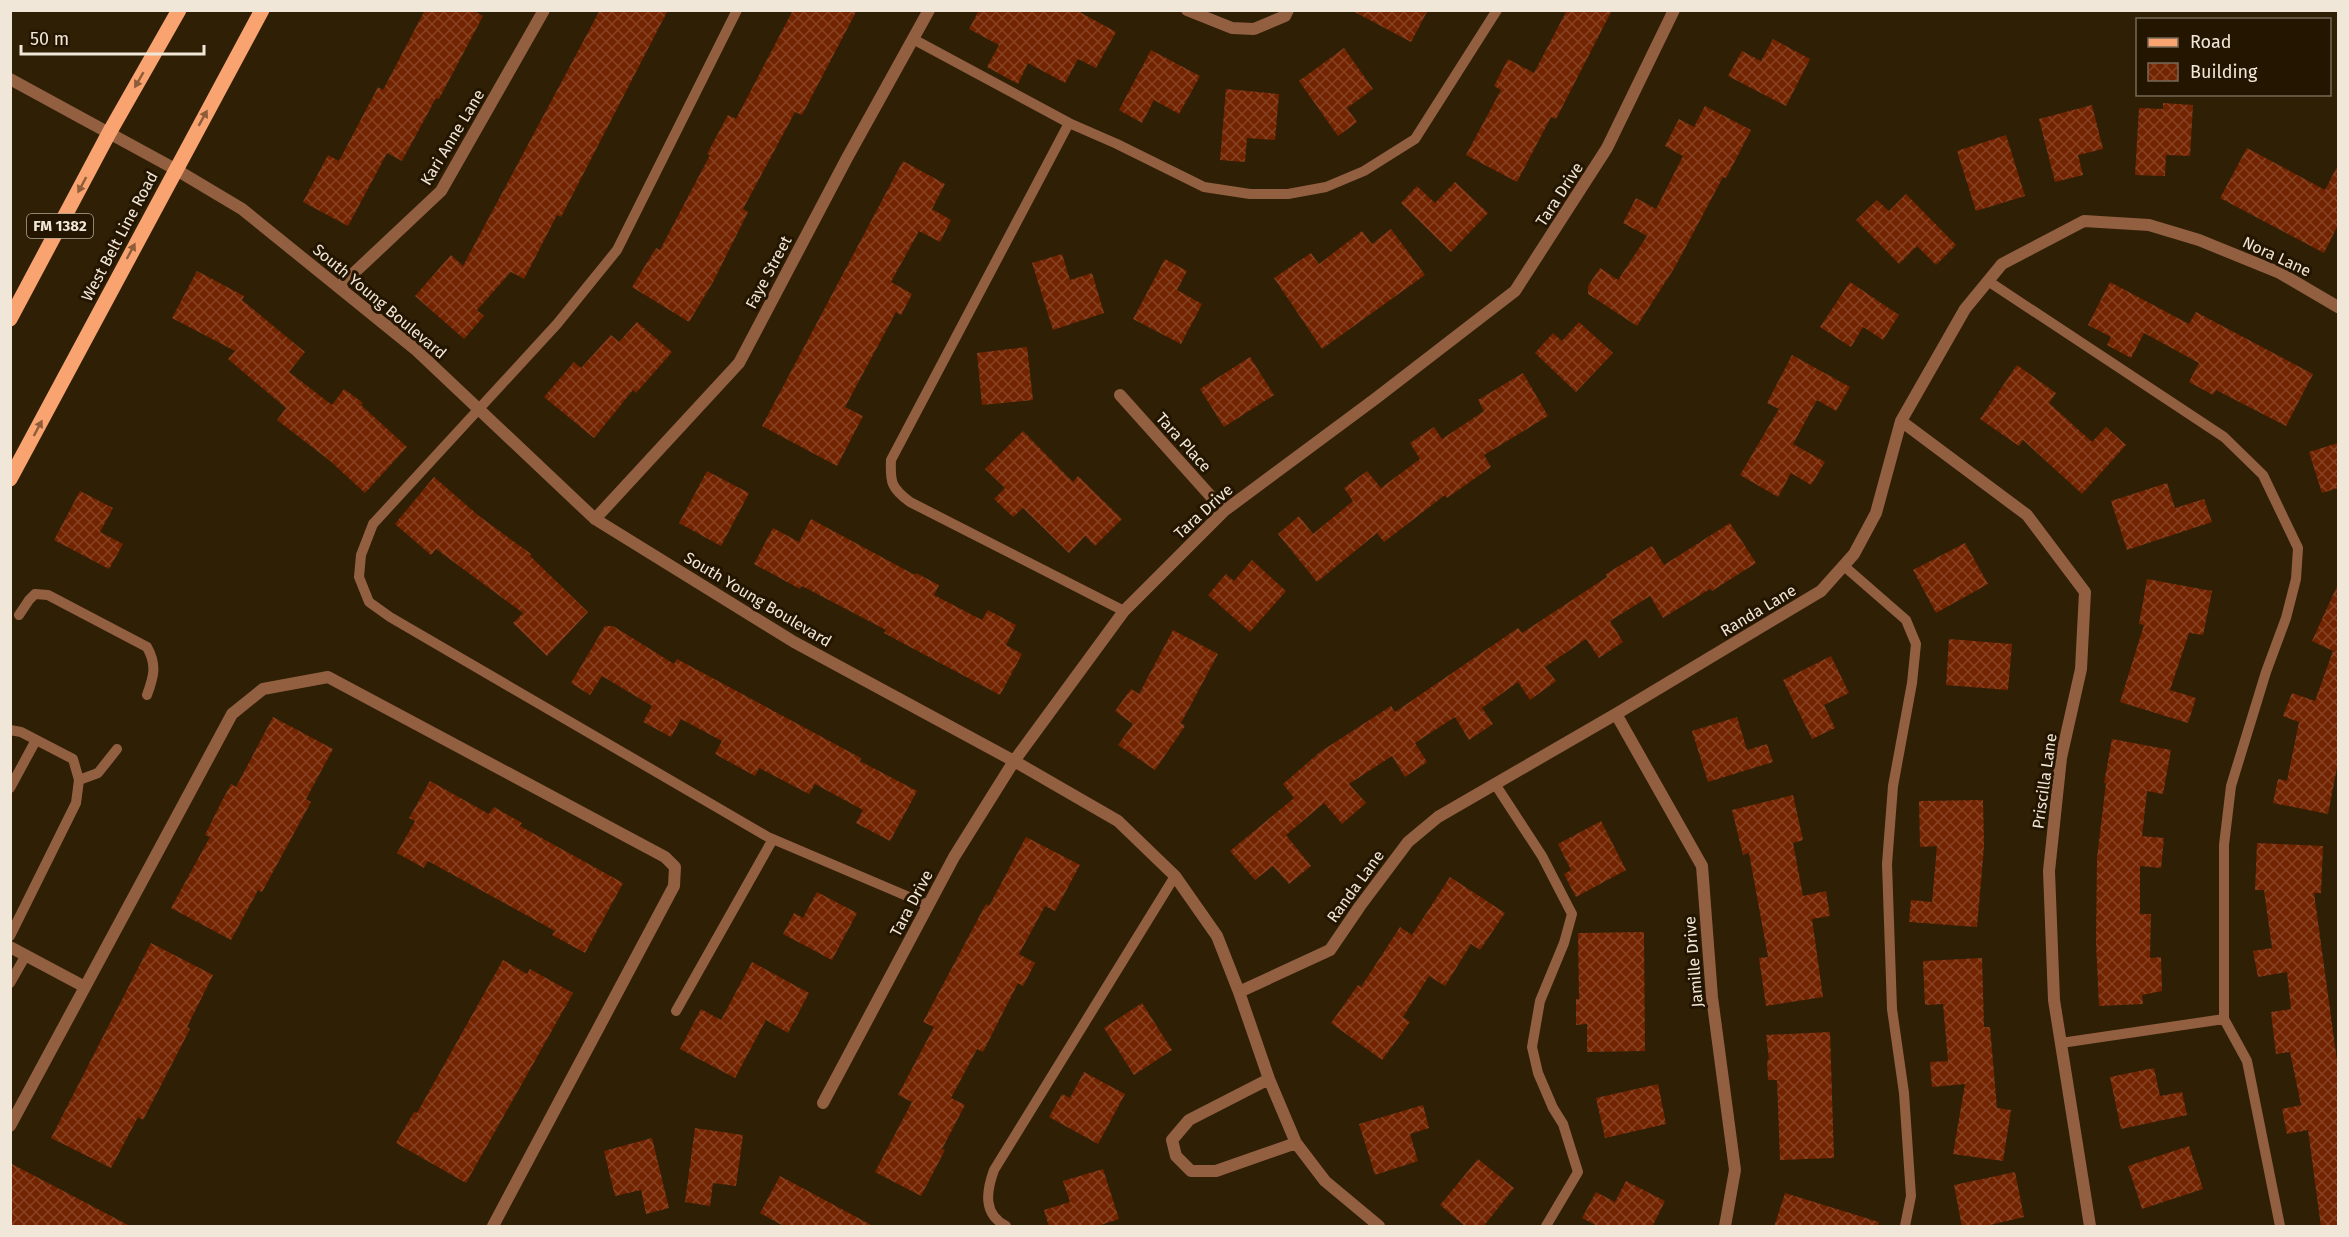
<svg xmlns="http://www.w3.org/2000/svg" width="2349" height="1237" viewBox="0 0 2349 1237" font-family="'Fira Sans',sans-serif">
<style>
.building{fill:url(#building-cross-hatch)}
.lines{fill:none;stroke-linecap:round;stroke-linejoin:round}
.lane{stroke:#935f41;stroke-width:10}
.street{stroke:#935f41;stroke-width:12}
.primary{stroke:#f8a370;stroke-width:15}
.oneway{fill:#8e5c38}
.labels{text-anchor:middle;stroke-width:6;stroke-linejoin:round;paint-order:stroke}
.shield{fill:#241500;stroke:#b4a897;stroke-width:1.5}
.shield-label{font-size:15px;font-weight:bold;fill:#f1e7d8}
.street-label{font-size:16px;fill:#f1e7d8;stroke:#241500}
</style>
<defs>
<pattern id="building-cross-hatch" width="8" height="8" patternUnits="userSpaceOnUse" patternTransform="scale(1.5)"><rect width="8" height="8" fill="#722300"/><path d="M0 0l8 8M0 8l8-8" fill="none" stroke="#874324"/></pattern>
</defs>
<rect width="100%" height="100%" fill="#2e1f05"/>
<!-- building -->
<path class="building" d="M425,10H472L483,16L439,99L436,98L402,161L387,153L348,226L303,202L328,155L339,161L378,87L383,90Z
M600,10H668L561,217L557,215L524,279L511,272L477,310L484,316L464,339L415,296L451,255L463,266Z
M793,10H857L802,115L795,112L743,209L748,212L713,282L689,322L632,287L656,248L660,250L710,155L707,154L728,115L736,119Z
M979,10H1076L1116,32L1096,68L1078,59L1065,83L1028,63L1018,84L987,67L999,45L969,29Z
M1351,10H1428L1411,42Z
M1567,10H1612L1556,119L1551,117L1517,182L1466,155L1501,90L1494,86L1508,59L1534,73Z
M1773,39L1810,59L1786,106L1728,76L1742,51L1761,61Z
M1344,48L1373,89L1347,108L1357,122L1338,136L1299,81Z
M1151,50L1200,76L1179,114L1154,100L1142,123L1119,110Z
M1226,89L1279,94L1275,140L1247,138L1245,162L1220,160Z
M2163,103L2193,105L2190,156L2166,155L2165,176L2135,175L2139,108L2163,109Z
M2092,105L2103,149L2078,155L2083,175L2055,182L2039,119Z
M1705,106L1751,130L1726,178L1723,177L1675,267L1637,326L1588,294V286L1600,268L1618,280L1647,236L1623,223L1636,198L1656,209L1683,156L1665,146L1679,119L1694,127Z
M2006,135L2025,196L1976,211L1957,151Z
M2247,148L2325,190L2338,165V225L2324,253L2220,198Z
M903,161L945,184L932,209L951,220L940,242L919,231L891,282L912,294L901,315L896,312L845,407L863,416L837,466L762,426Z
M1455,182L1488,213L1451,252L1401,203L1417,186L1435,203Z
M1906,194L1956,245L1936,265L1917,246L1899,264L1856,220L1877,200L1889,211Z
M1391,229L1425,275L1322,349L1274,278L1311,253L1319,264L1362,231L1372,244Z
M1062,254L1070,280L1092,273L1104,313L1053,330L1032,263Z
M1165,259L1187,271L1177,290L1202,304L1181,344L1133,319Z
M197,271L244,296L242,300L305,352L289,372L332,405L344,389L363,403L361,405L407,447L365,493L329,460L277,420L286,408L228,359L235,351L172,318Z
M1850,282L1899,315L1883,340L1863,327L1851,347L1820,327Z
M2110,282L2189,324L2196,312L2313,374L2286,426L2216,390L2213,395L2189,382L2199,363L2144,333L2131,358L2107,345L2111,337L2088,325Z
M637,322L672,352L636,393L633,390L594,438L544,397L574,362L581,368L611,335L619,342Z
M1579,322L1613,353L1576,392L1535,353L1553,333L1562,341Z
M1027,347L1033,400L982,405L977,353Z
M1792,355L1850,387L1836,411L1817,400L1793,444L1825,462L1811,485L1791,473L1778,497L1740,475L1779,409L1767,403Z
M1250,357L1274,395L1224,427L1200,389Z
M2017,365L2056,393L2049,403L2092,442L2106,427L2126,445L2082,494L2023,440L2019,446L1980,419Z
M1523,373L1548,416L1484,455L1491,467L1447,498L1445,495L1384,542L1377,533L1317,582L1278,534L1299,516L1313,534L1353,501L1344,488L1367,471L1381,488L1420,459L1410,443L1434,427L1442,439L1484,411L1478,400Z
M1023,431L1073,482L1078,476L1122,519L1095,546L1085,536L1069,553L1023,508L1013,517L994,499L1005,488L985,469Z
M2338,443V488L2322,493L2309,452Z
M707,471L749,493L721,546L679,523Z
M434,477L479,516L531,554L530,556L588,612L547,656L513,623L523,613L436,549L431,555L395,524Z
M2167,483L2175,508L2204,499L2212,522L2127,550L2111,501Z
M80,491L113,508L100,532L123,544L109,569L54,540Z
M811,519L915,575L916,573L939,585L934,595L982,620L988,610L1016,625L1006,645L1022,654L1000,695L884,633L886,630L802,586L800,589L754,564L773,528L799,542Z
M1730,523L1756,563L1712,591L1710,589L1663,618L1650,596L1610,621L1623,642L1599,658L1586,639L1545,667L1556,681L1530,700L1518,682L1482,708L1493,724L1469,740L1455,717L1415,743L1427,762L1405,777L1392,756L1349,784L1366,803L1342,824L1324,803L1286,835L1311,866L1289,884L1273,866L1255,880L1230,851L1294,798L1283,784L1320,752L1391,706L1395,712L1518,628L1522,633L1607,577L1606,574L1652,546L1664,565Z
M1965,543L1988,584L1936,613L1913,570Z
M1252,560L1286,591L1250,632L1208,595L1226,574L1234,581Z
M2147,579L2212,591L2203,635L2189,633L2170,690L2196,698L2188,723L2120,702L2144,625L2139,624Z
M2338,584V762L2328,814L2273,803L2278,779L2287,781L2299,722L2283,716L2292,693L2315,701L2333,651L2312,641Z
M605,626H613L674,664L677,659L861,758L860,761L917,791L890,841L856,823L863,810L815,784L809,794L759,768L755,776L715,754L722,741L681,719L671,737L643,722L652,706L602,676L590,695L571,683Z
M1173,630L1218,654L1181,723L1185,726L1155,770L1118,745L1133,724L1115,711L1131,689L1139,694Z
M1949,639L2012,644L2008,690L1946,685Z
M1831,656L1849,693L1824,705L1835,728L1812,739L1783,680Z
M273,717L333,749L306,799L311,802L262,892L258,890L231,940L171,908L210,837L205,835L222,801L231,784L236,787Z
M1737,717L1747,750L1767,744L1773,762L1708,782L1692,731Z
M2112,739L2171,750L2163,794L2147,791L2142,836L2164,838L2161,868L2140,866V914H2151L2150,958L2161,957L2162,991L2142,995L2143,1004L2099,1006L2096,942L2097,858L2106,783H2104Z
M430,781L489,814L494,807L522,823L520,826L623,883L585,953L552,935L555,931L428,861L424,868L397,853L415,821L409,818Z
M1793,795L1803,840L1793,843L1803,896L1826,891L1830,916L1812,919L1823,997L1766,1006L1759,958L1768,957L1749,853L1743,855L1732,810Z
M1983,800L1984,846L1977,927L1909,922L1911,900L1932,902L1937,846L1920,847L1919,801Z
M1601,821L1626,870L1576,897L1564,874L1571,870L1558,844Z
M1026,837L1080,865L1055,911L1045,906L1019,954L1035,963L1023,986L1018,983L983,1052L977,1049L951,1098L965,1105L942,1149L945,1150L921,1196L875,1172L912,1102L898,1095L934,1027L923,1022L986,904L989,906Z
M2257,843L2323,846L2321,893H2314L2338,1068V1227H2321L2308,1130L2287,1134L2282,1109L2301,1105L2290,1052L2276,1054L2271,1012L2291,1009L2287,972L2258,977L2253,951L2272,948L2264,890H2255Z
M1450,877L1505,913L1480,950L1471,944L1445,986L1429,976L1403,1017L1410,1022L1382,1060L1331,1023L1358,985L1361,987L1400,927L1412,935Z
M817,892L857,913L832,960L783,934L794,913L803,918Z
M1644,932L1645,1051L1587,1052V1024L1576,1025V999H1579L1578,933Z
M151,943L213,975L187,1027L190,1029L143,1120L138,1117L111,1168L51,1138Z
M1982,958L1984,1027H1990L1997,1108L2011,1110L2003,1161L1953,1154L1965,1084L1932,1087L1930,1062L1948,1061L1943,1004L1925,1005L1923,961Z
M503,960L527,974L530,969L573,993L466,1183L396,1143L414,1112L417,1113Z
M752,962L809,993L788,1033L766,1020L735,1078L680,1049L701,1009L721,1020Z
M1142,1003L1172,1050L1134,1075L1104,1028Z
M1830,1032L1834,1158L1780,1160L1777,1080H1768L1767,1061L1769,1060L1766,1035Z
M2154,1068L2160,1096L2182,1092L2187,1115L2121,1129L2110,1077Z
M1084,1072L1125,1094L1098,1144L1049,1117L1062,1094L1070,1098Z
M1658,1084L1666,1124L1605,1138L1596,1098Z
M1423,1105L1429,1128L1410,1134L1418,1161L1375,1175L1359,1124Z
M695,1128L743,1135L736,1186L713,1183L710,1206L685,1202Z
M652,1138L669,1208L646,1214L641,1190L615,1196L604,1151Z
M2189,1146L2203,1189L2142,1209L2128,1166Z
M1478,1159L1514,1188L1483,1227H1466L1440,1205Z
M10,1163L132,1227H10Z
M1103,1169L1119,1219L1095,1227H1049L1044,1210L1070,1202L1063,1181Z
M2015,1172L2024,1217L1982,1227H1962L1954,1185Z
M780,1176L875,1227H785L760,1213Z
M1626,1181L1665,1201L1652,1227H1599L1582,1218L1596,1192L1615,1202Z
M1785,1193L1879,1222L1878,1227H1774Z"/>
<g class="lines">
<!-- lane -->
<path class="lane" d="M737,10L617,250L557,324L373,524L361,555L359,577L369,602L390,617L768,837L928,905
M913,39L1069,123L1117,144L1204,187L1250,194H1288L1326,187L1364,171L1415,139L1497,10
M1069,123L891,460C890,482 891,488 910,502L1124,611
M1988,281L2224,437L2263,475L2298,548L2296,579L2286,618L2266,672L2231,786L2224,845V1019L2247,1061L2280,1226
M1844,566L1906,620L1916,644L1912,683L1893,786L1887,864L1892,1009L1904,1093L1911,1196L1905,1226
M19,615L29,600L35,594L48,595L147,647C157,665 154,676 147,695
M10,730L21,732L73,759L79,780L76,803L10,936
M79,780L98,773L117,749
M1495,784L1542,856L1572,914L1564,943L1540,1001L1532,1047L1538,1073L1553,1108L1563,1124L1578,1172L1546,1226
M10,788L36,740
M10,983L26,955
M676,1011L773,839
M2061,1043L2224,1019
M1006,1226C983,1214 986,1192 994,1170L1175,876"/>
<!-- street -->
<path class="street" d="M1187,10L1232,28L1254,29L1285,16L1288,10
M10,79L175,169L242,209L415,349L595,519L794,642L1014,761L1118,821L1175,876L1217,936L1239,992L1269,1079L1296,1143L1325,1181L1379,1226
M339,287L441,191L544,10
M1120,395L1224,511
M1901,421L2027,515L2085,592L2081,669L2061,758L2049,871L2054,1000L2090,1226
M595,519L739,363L847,158L929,10
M1616,714L1702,866L1712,997L1735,1170L1725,1226
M10,947L85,987L10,1126
M85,987L232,714L263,689L328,677L665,857L675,867L674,886L493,1226
M1239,992L1330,950L1360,906L1408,842L1438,817L1616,714L1821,591L1854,554L1876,513L1901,421L1965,309L2002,264L2084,221L2149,225L2199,240L2280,273L2338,307
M1269,1079L1189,1120L1172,1140L1176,1156L1191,1171H1216L1296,1143
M823,1103L954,857L1014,761L1124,611L1224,511L1375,399L1515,291L1607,148L1674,10"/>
<!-- primary -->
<path class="primary" d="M10,319L109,133L179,10
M10,479L262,10"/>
</g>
<!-- one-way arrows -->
<defs><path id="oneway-solid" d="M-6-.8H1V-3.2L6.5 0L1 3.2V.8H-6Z" transform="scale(1.5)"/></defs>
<g class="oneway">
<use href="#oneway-solid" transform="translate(139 80) rotate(120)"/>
<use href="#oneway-solid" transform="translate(203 118) rotate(-61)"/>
<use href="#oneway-solid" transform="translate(82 185) rotate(118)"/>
<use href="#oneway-solid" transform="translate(131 251) rotate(-62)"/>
<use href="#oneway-solid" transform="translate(38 428) rotate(-62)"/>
</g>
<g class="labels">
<!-- shield labels -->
<rect class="shield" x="27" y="214" width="66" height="24" rx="4.5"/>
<g class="shield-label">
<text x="60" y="231">FM 1382</text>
</g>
<!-- street labels -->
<g class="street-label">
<text transform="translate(452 137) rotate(-59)" y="6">Kari Anne Lane</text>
<text transform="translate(1559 194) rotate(-57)" y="6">Tara Drive</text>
<text transform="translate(119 236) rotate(-62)" y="6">West Belt Line Road</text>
<text transform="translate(2277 256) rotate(25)" y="6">Nora Lane</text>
<text transform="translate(768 272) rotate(-62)" y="6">Faye Street</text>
<text transform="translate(380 301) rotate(40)" y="6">South Young Boulevard</text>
<text transform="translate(1184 442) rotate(48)" y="6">Tara Place</text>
<text transform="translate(1203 511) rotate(-42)" y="6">Tara Drive</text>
<text transform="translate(758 599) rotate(31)" y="6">South Young Boulevard</text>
<text transform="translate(1758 610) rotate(-31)" y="6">Randa Lane</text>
<text transform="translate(2044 781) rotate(-82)" y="6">Priscilla Lane</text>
<text transform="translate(1355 886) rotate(-54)" y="6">Randa Lane</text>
<text transform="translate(911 903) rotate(-62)" y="6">Tara Drive</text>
<text transform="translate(1693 962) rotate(-95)" y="6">Jamille Drive</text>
</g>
</g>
<!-- border -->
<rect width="2349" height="1237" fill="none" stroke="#f1e7d8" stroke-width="24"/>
<!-- legend -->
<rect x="2136" y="18" width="195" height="78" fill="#241500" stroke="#766956" stroke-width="1.5"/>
<rect x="2148" y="38" width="30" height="9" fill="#f8a370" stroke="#766956" stroke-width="1.5"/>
<text x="2190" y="48" font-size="18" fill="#f1e7d8">Road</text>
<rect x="2148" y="63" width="30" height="18" fill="url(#building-cross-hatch)" stroke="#766956" stroke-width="1.5"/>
<text x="2190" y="78" font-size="18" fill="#f1e7d8">Building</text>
<!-- scale -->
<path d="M21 45v9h183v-9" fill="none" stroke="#f1e7d8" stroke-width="3"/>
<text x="30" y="45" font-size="18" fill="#f1e7d8" stroke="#241500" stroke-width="4.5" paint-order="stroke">50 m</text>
</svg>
